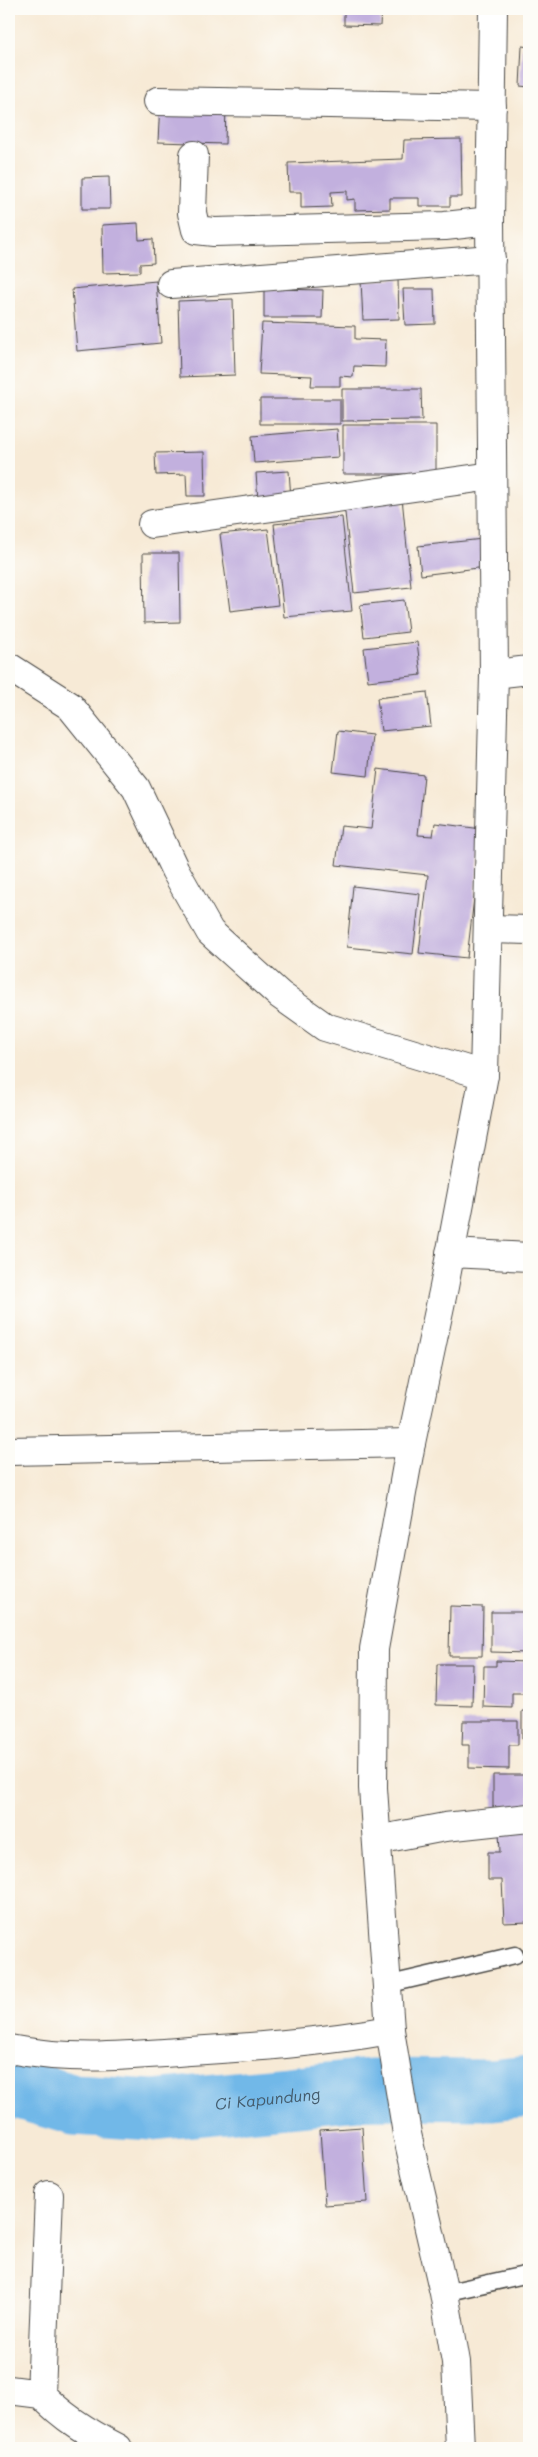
<svg xmlns="http://www.w3.org/2000/svg" width="538" height="2457" viewBox="0 0 538 2457" font-family="Mali,sans-serif">
<style>
.lines{fill:none;stroke-linecap:round;stroke-linejoin:round}
.river{stroke:#71b8e8;stroke-width:61}
.building{fill:#c2b0de}
.lane-casing{stroke:#4a4845;stroke-width:19}
.street-casing{stroke:#4a4845;stroke-width:30}
.secondary-casing{stroke:#4a4845;stroke-width:30}
.lane{stroke:#fff;stroke-width:16}
.street{stroke:#fff;stroke-width:28}
.secondary{stroke:#fff;stroke-width:28}
.labels{text-anchor:middle;stroke-width:4;stroke-linejoin:round;paint-order:stroke}
.water-label{font-size:16px;font-style:italic;fill:#445c6d;stroke:#fdfcf7}
</style>
<rect width="100%" height="100%" fill="#fdfcf7"/>
<filter id="ink" filterUnits="userSpaceOnUse"><feTurbulence type="fractalNoise" baseFrequency=".02" numOctaves="2"/><feDisplacementMap in="SourceGraphic" scale="10" xChannelSelector="R" yChannelSelector="G"/><feConvolveMatrix kernelMatrix="1 2 1 2 8 2 1 2 1" color-interpolation-filters="sRGB"/></filter>
<filter id="wash" filterUnits="userSpaceOnUse"><feTurbulence type="fractalNoise" baseFrequency=".0096" numOctaves="4" result="noise"/><feDisplacementMap in="SourceGraphic" scale="20" xChannelSelector="R" yChannelSelector="G"/><feGaussianBlur stdDeviation="1.12" result="paint"/><feColorMatrix in="noise" values="0 0 0 0 0 0 0 0 0 0 0 0 0 0 0 0 0 1.4 0 .05"/><feComposite in="paint" operator="in"/></filter>
<g filter="url(#wash)">
<rect width="100%" height="100%" fill="#f7ead6"/>
<g class="lines">
<!-- river -->
<path class="river" id="s1" d="M9,2086L74,2105L153,2110L369,2089L492,2090L529,2086"/>
</g>
<g id="blocks">
<!-- building -->
<path class="building" d="M344,9H381L380,26L344,25Z
M522,46L529,47V87L520,86Z
M160,102L226,105L225,144L158,142Z
M461,139L462,197H450V206H419V198H390V209L355,210V199L347,200V191L331,192L332,207L301,208V192H289L288,163L403,159L404,140Z
M109,177L110,209H82V178Z
M138,223L139,240L153,239L154,263L140,264V272L103,273L102,225Z
M398,279L399,319L363,320L361,281Z
M156,281L161,343L77,351L72,289Z
M264,289L323,290L322,318H264Z
M403,289H434L435,324L405,325Z
M233,299L235,375L180,377L178,301Z
M262,323L355,326V339L386,340L385,367L354,366L353,377L340,376V386H311L312,376L259,374Z
M342,389H421L422,420L342,421Z
M260,399H340V424H260Z
M343,425H436V474H343Z
M337,429L339,457L254,463L252,436Z
M204,452L205,496H187L186,474L156,475L155,453Z
M289,471L291,498L258,500L256,473Z
M402,498L411,587L354,593L344,504Z
M342,517L352,611L284,617L274,524Z
M268,529L278,605L230,611L220,534Z
M483,539L486,567L421,575L418,546Z
M143,553H179L180,622L144,623Z
M404,600L408,632L364,637L360,605Z
M417,642L421,675L368,681L364,648Z
M427,692L431,726L381,731L377,698Z
M338,731L372,735L368,776L333,772Z
M378,769L424,775L418,835L433,836L435,823L482,829L467,958L419,953L428,875L336,865L341,826L371,829Z
M353,886L420,894L413,954L347,947Z
M450,1606L483,1607L482,1656H449Z
M491,1612H529V1653L491,1652Z
M496,1661L529,1662V1693H512V1708L483,1707L484,1666H496Z
M437,1664H473L472,1706L436,1705Z
M522,1711H529V1739H522Z
M463,1721H518V1745H509V1769L469,1768V1745H462Z
M493,1775H529V1807H493Z
M529,1829V1922L504,1923L502,1880H488V1852H500L499,1831Z
M362,2127L367,2202L325,2205L320,2130Z"/>
</g>
</g>
<g filter="url(#ink)">
<use href="#blocks" fill-opacity="0" stroke="#4a4845" stroke-width="1"/>
<g class="lines">
<!-- lane casing -->
<g class="lane-casing">
<path id="lane" d="M386,1985L515,1955
M444,2293L529,2274"/>
</g>
<!-- street casing -->
<g class="street-casing">
<path id="street" d="M158,101L492,107
M194,155L192,213L196,230L214,232L445,226L490,221
M171,284L491,259
M152,524L492,476
M9,667L70,706L136,788L175,870L210,932L280,995L325,1027L484,1075
M494,674L529,670
M489,929L529,930
M450,1253L529,1257
M9,1451L411,1443
M377,1840L445,1827L529,1818
M9,2049C69,2061 129,2056 190,2051C257,2047 323,2042 390,2030
M9,2390L41,2394C63,2418 90,2434 118,2448
M41,2394L49,2195"/>
</g>
<!-- secondary casing -->
<g class="secondary-casing">
<path id="secondary" d="M460,2448L456,2362L444,2293L407,2134L390,2030L373,1788L374,1649L411,1443L444,1287L484,1075L494,674L490,221L493,9"/>
</g>
<!-- lane -->
<use href="#lane" class="lane"/>
<!-- street -->
<use href="#street" class="street"/>
<!-- secondary -->
<use href="#secondary" class="secondary"/>
</g>
</g>
<g class="labels">
<!-- water labels -->
<g class="water-label">
<text dy="6" stroke="none"><textPath href="#s1" startOffset="262">Ci Kapundung</textPath></text>
</g>
</g>
<!-- margin -->
<rect width="538" height="2457" fill="none" stroke="#fdfcf7" stroke-width="30"/>
</svg>
